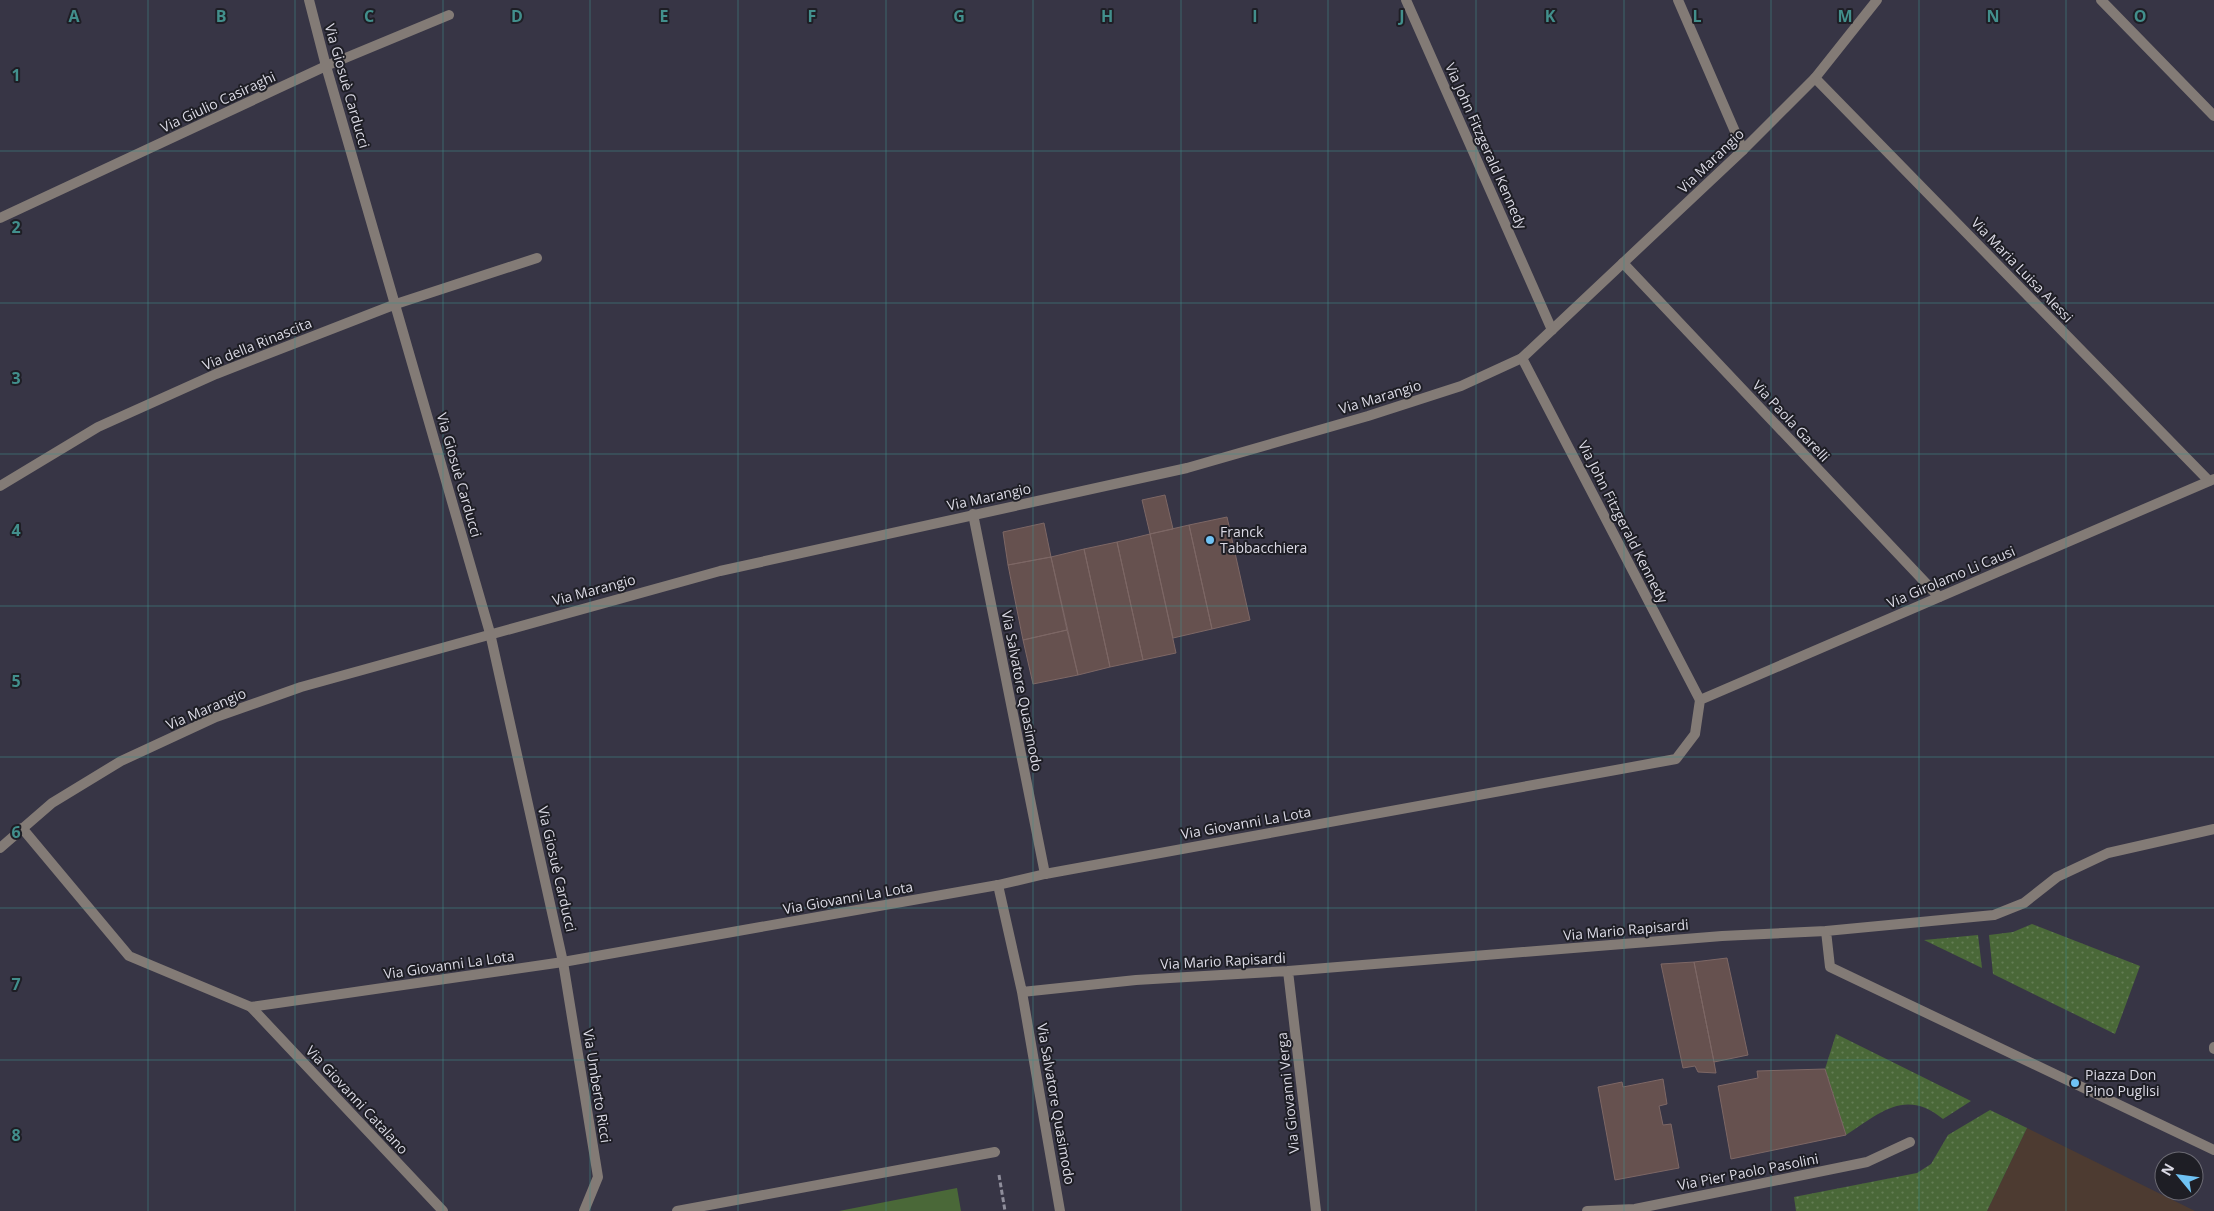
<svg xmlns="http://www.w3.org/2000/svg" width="2214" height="1211" viewBox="0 0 2214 1211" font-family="'Open Sans',sans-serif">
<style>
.education{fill:#4d3b31}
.green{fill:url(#green-dots)}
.pitch{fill:#4a6838}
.building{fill:#66514f;stroke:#7d6765}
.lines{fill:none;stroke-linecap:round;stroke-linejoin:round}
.path{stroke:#8f8e9b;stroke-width:3;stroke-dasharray:5 2.5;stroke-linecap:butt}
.service{stroke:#837b76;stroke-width:10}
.minor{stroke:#837b76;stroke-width:10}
.tertiary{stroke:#837b76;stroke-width:10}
.grid{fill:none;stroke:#428f8c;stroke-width:1;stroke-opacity:0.55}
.poi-dot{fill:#6fc2f4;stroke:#1e1e25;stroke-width:2}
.labels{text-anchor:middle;stroke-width:4;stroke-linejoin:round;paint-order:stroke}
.street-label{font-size:14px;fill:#dbdae5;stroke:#1e1e25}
.poi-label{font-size:14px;fill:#dbdae5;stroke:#1e1e25;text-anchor:start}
.grid-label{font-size:16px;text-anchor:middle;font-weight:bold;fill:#428f8c;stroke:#1e1e25;stroke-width:4;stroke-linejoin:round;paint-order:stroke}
</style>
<defs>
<pattern id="green-dots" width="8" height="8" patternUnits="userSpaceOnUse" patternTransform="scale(1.25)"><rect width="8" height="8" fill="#4a6838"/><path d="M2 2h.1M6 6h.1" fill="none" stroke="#647d55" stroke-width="1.8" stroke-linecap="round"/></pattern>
</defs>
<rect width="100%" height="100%" fill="#373545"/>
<!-- education -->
<path class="education" d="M2027,1128L2195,1211H1987Z"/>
<!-- green -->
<path class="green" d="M2032,924L2140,966L2115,1034L1993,974L1989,935L2013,932Z
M1978,935L1982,968L1924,940Z
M1836,1034L1971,1101L1943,1119C1905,1088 1880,1113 1846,1135L1825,1069Z
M1990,1110L2027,1128L1987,1211H1796L1794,1197L1917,1173L1931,1164L1948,1135Z"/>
<!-- pitch -->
<path class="pitch" d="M957,1188L961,1211H839Z"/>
<!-- building -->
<path class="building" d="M1165,495L1173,529L1150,534L1142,500Z
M1227,517L1250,620L1212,629L1189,525Z
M1044,523L1051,557L1008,565L1003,532Z
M1189,525L1212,629L1173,638L1150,534Z
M1150,534L1176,653L1143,660L1117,542Z
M1117,542L1143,660L1110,667L1084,549Z
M1084,549L1110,667L1078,675L1051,557Z
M1051,557L1067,630L1023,640L1008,565Z
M1067,630L1078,675L1033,684L1023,640Z
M1727,958L1748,1055L1714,1062L1694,962Z
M1694,962L1714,1062L1716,1073L1698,1072L1695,1066L1683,1068L1661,964Z
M1825,1069L1846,1135L1731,1159L1718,1086L1758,1078L1757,1071Z
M1663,1079L1667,1104L1659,1106L1663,1125L1671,1124L1679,1168L1615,1180L1598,1087L1622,1082L1623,1087Z"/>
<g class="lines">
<!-- path -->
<path class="path" d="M999,1175L1005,1211"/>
<!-- service -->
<path class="service" d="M677,1211L995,1152"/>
<!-- minor -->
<path class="minor" d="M309,0L326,66L490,633L563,962L598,1177L584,1211
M1406,0L1552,330
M1678,0L1743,150
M1815,78L2209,481
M0,218L326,66L449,15
M1623,263L1939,597
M1522,358L1700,700
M0,486L98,427L216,374L396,304L537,258
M973,514L1045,874
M998,885L1022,992L1060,1211
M1826,931L1830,967L2214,1150
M1288,971L1316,1211
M1022,992L1136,980L1288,971L1722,936L1826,931L1994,915L2024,903L2057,877L2108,853L2214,829
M251,1007L443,1211
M2214,1047V1049
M1587,1211L1635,1209L1867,1162L1910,1142"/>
<!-- tertiary -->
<path class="tertiary" d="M2101,0L2214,116
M22,828L129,956L251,1007L563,962L998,885L1045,874L1676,759L1695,734L1700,700L2214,479
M0,848L52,803L121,761L216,717L301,687L720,571L1187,468L1368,416L1461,386L1522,358L1743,150L1815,78L1877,0"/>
</g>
<!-- grid -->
<path class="grid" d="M148,0V1211M295,0V1211M443,0V1211M590,0V1211M738,0V1211M886,0V1211M1033,0V1211M1181,0V1211M1328,0V1211M1476,0V1211M1624,0V1211M1771,0V1211M1919,0V1211M2066,0V1211M0,151H2214M0,303H2214M0,454H2214M0,606H2214M0,757H2214M0,908H2214M0,1060H2214"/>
<!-- markers -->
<g class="poi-dot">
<circle cx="1210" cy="540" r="5"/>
<circle cx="2075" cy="1083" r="5"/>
</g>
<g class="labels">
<!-- street labels -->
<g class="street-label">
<text transform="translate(347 86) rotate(74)" y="5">Via Giosuè Carducci</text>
<text transform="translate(218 102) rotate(-25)" y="5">Via Giulio Casiraghi</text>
<text transform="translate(1486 146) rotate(66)" y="5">Via John Fitzgerald Kennedy</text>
<text transform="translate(1711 161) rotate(-44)" y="5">Via Marangio</text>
<text transform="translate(2022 270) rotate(46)" y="5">Via Maria Luisa Alessi</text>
<text transform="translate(257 344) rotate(-22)" y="5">Via della Rinascita</text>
<text transform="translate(1380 397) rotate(-17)" y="5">Via Marangio</text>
<text transform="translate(1791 421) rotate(47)" y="5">Via Paola Garelli</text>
<text transform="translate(459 475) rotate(74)" y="5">Via Giosuè Carducci</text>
<text transform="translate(989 497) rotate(-12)" y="5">Via Marangio</text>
<text transform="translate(1623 522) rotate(63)" y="5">Via John Fitzgerald Kennedy</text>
<text transform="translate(1951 577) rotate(-23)" y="5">Via Girolamo Li Causi</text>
<text transform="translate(594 590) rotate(-15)" y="5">Via Marangio</text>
<text transform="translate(1022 691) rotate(79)" y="5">Via Salvatore Quasimodo</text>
<text transform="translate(206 709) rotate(-23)" y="5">Via Marangio</text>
<text transform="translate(1246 823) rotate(-10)" y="5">Via Giovanni La Lota</text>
<text transform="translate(557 869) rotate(77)" y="5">Via Giosuè Carducci</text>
<text transform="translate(848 898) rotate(-10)" y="5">Via Giovanni La Lota</text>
<text transform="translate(1626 930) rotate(-5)" y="5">Via Mario Rapisardi</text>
<text transform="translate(1223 961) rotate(-3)" y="5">Via Mario Rapisardi</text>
<text transform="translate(449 965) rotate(-8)" y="5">Via Giovanni La Lota</text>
<text transform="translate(597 1086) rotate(81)" y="5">Via Umberto Ricci</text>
<text transform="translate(1288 1093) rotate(-96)" y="5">Via Giovanni Verga</text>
<text transform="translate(357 1100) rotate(47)" y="5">Via Giovanni Catalano</text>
<text transform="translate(1056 1104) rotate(80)" y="5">Via Salvatore Quasimodo</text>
<text transform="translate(1748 1172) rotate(-11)" y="5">Via Pier Paolo Pasolini</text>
</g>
<!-- poi labels -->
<g class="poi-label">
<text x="1220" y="537">Franck<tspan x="1220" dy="16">Tabbacchiera</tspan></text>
<text x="2085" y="1080">Piazza Don<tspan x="2085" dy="16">Pino Puglisi</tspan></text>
</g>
</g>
<g class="grid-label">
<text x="74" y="22">A</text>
<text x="221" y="22">B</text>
<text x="369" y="22">C</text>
<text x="517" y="22">D</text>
<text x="664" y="22">E</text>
<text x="812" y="22">F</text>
<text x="959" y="22">G</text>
<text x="1107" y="22">H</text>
<text x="1255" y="22">I</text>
<text x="1402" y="22">J</text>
<text x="1550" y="22">K</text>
<text x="1697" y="22">L</text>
<text x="1845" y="22">M</text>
<text x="1993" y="22">N</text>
<text x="2140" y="22">O</text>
<text x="16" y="81">1</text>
<text x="16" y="233">2</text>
<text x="16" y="384">3</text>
<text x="16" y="536">4</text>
<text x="16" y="687">5</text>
<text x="16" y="838">6</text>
<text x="16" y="990">7</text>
<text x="16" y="1141">8</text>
</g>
<!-- north arrow -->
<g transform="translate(2179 1176) rotate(299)"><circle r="24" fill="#1e1e25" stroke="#6a6972"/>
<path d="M0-4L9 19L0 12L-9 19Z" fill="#6fc2f4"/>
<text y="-8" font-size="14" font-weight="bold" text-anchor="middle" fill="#dbdae5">N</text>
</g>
</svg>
